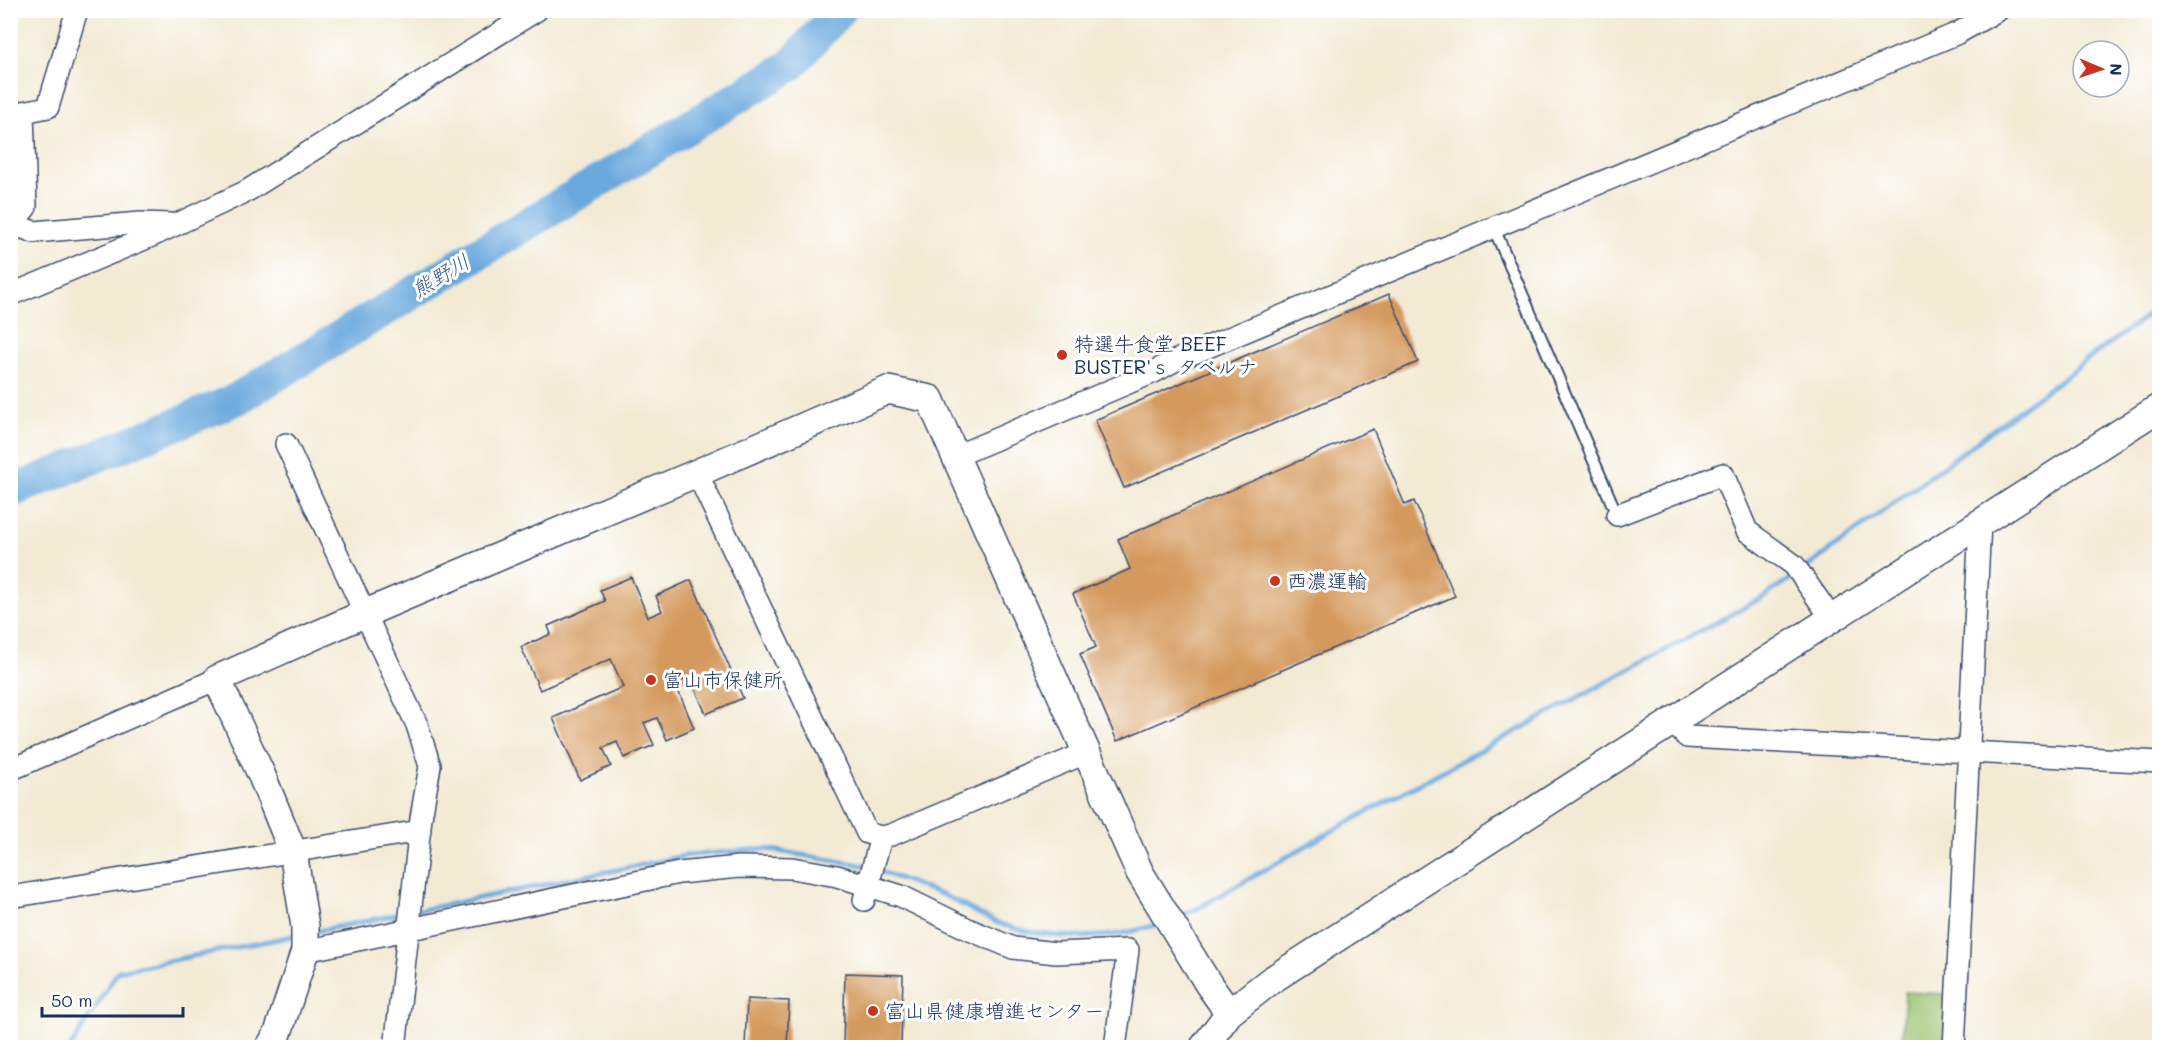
<svg xmlns="http://www.w3.org/2000/svg" width="2170" height="1058" viewBox="0 0 2170 1058" font-family="Mali,'Klee One',sans-serif">
<style>
.green{fill:#99c26e;stroke:#5a7866;stroke-width:1.5}
.lines{fill:none;stroke-linecap:round;stroke-linejoin:round}
.stream{stroke:#6ba9de;stroke-width:5}
.river{stroke:#6ba9de;stroke-width:33}
.building{fill:#d4995b}
.service-casing{stroke:#3b4b70;stroke-width:14}
.minor-casing{stroke:#3b4b70;stroke-width:24}
.tertiary-casing{stroke:#3b4b70;stroke-width:30}
.service{stroke:#fff;stroke-width:10}
.minor{stroke:#fff;stroke-width:21}
.tertiary{stroke:#fff;stroke-width:27}
.poi-dot{fill:#c8321e;stroke:#fff;stroke-width:2}
.labels{text-anchor:middle;stroke-width:6;stroke-linejoin:round;paint-order:stroke}
.poi-label{font-size:20px;fill:#1b2f5e;stroke:#fff;text-anchor:start}
.water-label{font-size:21px;font-style:italic;fill:#375a8b;stroke:#fff}
</style>
<rect width="100%" height="100%" fill="#fff"/>
<filter id="ink" filterUnits="userSpaceOnUse"><feTurbulence type="fractalNoise" baseFrequency=".0167" numOctaves="2"/><feDisplacementMap in="SourceGraphic" scale="12" xChannelSelector="R" yChannelSelector="G"/><feConvolveMatrix kernelMatrix="1 2 1 2 8 2 1 2 1" color-interpolation-filters="sRGB"/></filter>
<filter id="wash" filterUnits="userSpaceOnUse"><feTurbulence type="fractalNoise" baseFrequency=".008" numOctaves="4" result="noise"/><feDisplacementMap in="SourceGraphic" scale="24" xChannelSelector="R" yChannelSelector="G"/><feGaussianBlur stdDeviation="1.35" result="paint"/><feColorMatrix in="noise" values="0 0 0 0 0 0 0 0 0 0 0 0 0 0 0 0 0 1.4 0 .05"/><feComposite in="paint" operator="in"/></filter>
<g filter="url(#wash)">
<rect width="100%" height="100%" fill="#f3ead4"/>
<!-- green -->
<path class="green" d="M1905,992L1946,994L1944,1047L1901,1048Z"/>
<g class="lines">
<!-- stream -->
<path class="stream" d="M1802,571L2160,306
M876,870C899,878 922,887 945,896C964,905 983,918 1003,925C1053,941 1112,941 1161,923
M416,911L689,855L766,849L867,866
M1175,917L1195,910L1323,836L1765,596L1795,576
M313,932L404,913
M70,1048L118,971L298,935"/>
<!-- river -->
<path class="river" d="M10,492L235,400L790,66L840,10"/>
</g>
<g id="blocks">
<!-- building -->
<path class="building" d="M1389,294L1418,362L1124,488L1095,420Z
M1373,429L1405,505L1414,501L1455,596L1117,741L1080,654L1096,647L1073,594L1130,569L1118,539Z
M631,577L648,617L662,611L656,596L691,580L743,698L706,714L690,677L675,683L694,728L667,740L657,718L644,723L654,745L624,758L617,742L603,748L611,766L580,780L553,718L623,687L611,659L540,690L521,647L551,634L548,626L605,601L600,590Z
M845,973L903,975L901,1048H843Z
M747,999L789,1001L787,1048H745Z"/>
</g>
</g>
<g filter="url(#ink)">
<use href="#blocks" fill-opacity="0" stroke="#3b4b70" stroke-width="1.5"/>
<g class="lines">
<!-- service casing -->
<g class="service-casing">
<path id="service" d="M1493,226L1617,515"/>
</g>
<!-- minor casing -->
<g class="minor-casing">
<path id="minor" d="M77,10L48,107L23,112L26,207L12,224L34,232L140,223L171,224
M10,295L154,235L247,191L537,10
M286,444L417,725L430,766L421,818L395,1048
M956,456L1154,372L1172,362L1958,33L1998,10
M697,473L867,833L881,837L891,835L1088,752
M1617,515L1723,474L1747,531L1794,565L1832,619
M1672,722L1687,737L2160,762
M10,770L217,679
M10,897L420,831
M864,900L881,837
M305,951L679,873L739,867L792,868L837,876L901,896L970,930L1013,948L1056,953L1128,950L1115,1048
M1954,1048L1980,523"/>
</g>
<!-- tertiary casing -->
<g class="tertiary-casing">
<path id="tertiary" d="M269,1048L278,1033L305,951V926L293,852L262,776L217,679L366,613L697,473L888,390L930,399L1140,873L1209,985L1229,1013
M1203,1048L1229,1013L1270,981L2160,407"/>
</g>
<!-- service -->
<use href="#service" class="service"/>
<!-- minor -->
<use href="#minor" class="minor"/>
<!-- tertiary -->
<use href="#tertiary" class="tertiary"/>
</g>
</g>
<!-- markers -->
<g class="poi-dot">
<circle cx="1062" cy="355" r="6"/>
<circle cx="1275" cy="581" r="6"/>
<circle cx="651" cy="680" r="6"/>
<circle cx="873" cy="1011" r="6"/>
</g>
<g class="labels">
<!-- poi labels -->
<g class="poi-label">
<text x="1074" y="351">特選牛食堂 BEEF<tspan x="1074" dy="23">BUSTER'ｓ タベルナ</tspan></text>
<text x="1287" y="588">西濃運輸</text>
<text x="663" y="687">富山市保健所</text>
<text x="885" y="1018">富山県健康増進センター</text>
</g>
<!-- water labels -->
<g class="water-label">
<text transform="translate(441 276) rotate(-31)" y="7">熊野川</text>
</g>
</g>
<!-- margin -->
<rect width="2170" height="1058" fill="none" stroke="#fff" stroke-width="36"/>
<!-- north arrow -->
<g transform="translate(2101 69) rotate(92)"><circle r="28" fill="#ffffff" stroke="#a4acbf" stroke-width="1.5"/>
<path d="M0-4.5L10 22L0 15L-10 22Z" fill="#c8321e"/>
<text y="-9" font-size="16" font-weight="bold" text-anchor="middle" fill="#1b2f5e">N</text>
</g>
<!-- scale -->
<path d="M42 1007v9h141v-9" fill="none" stroke="#1b2f5e" stroke-width="3"/>
<text x="51" y="1007" font-size="18" fill="#1b2f5e" stroke="#ffffff" stroke-width="4.5" paint-order="stroke">50 m</text>
</svg>
